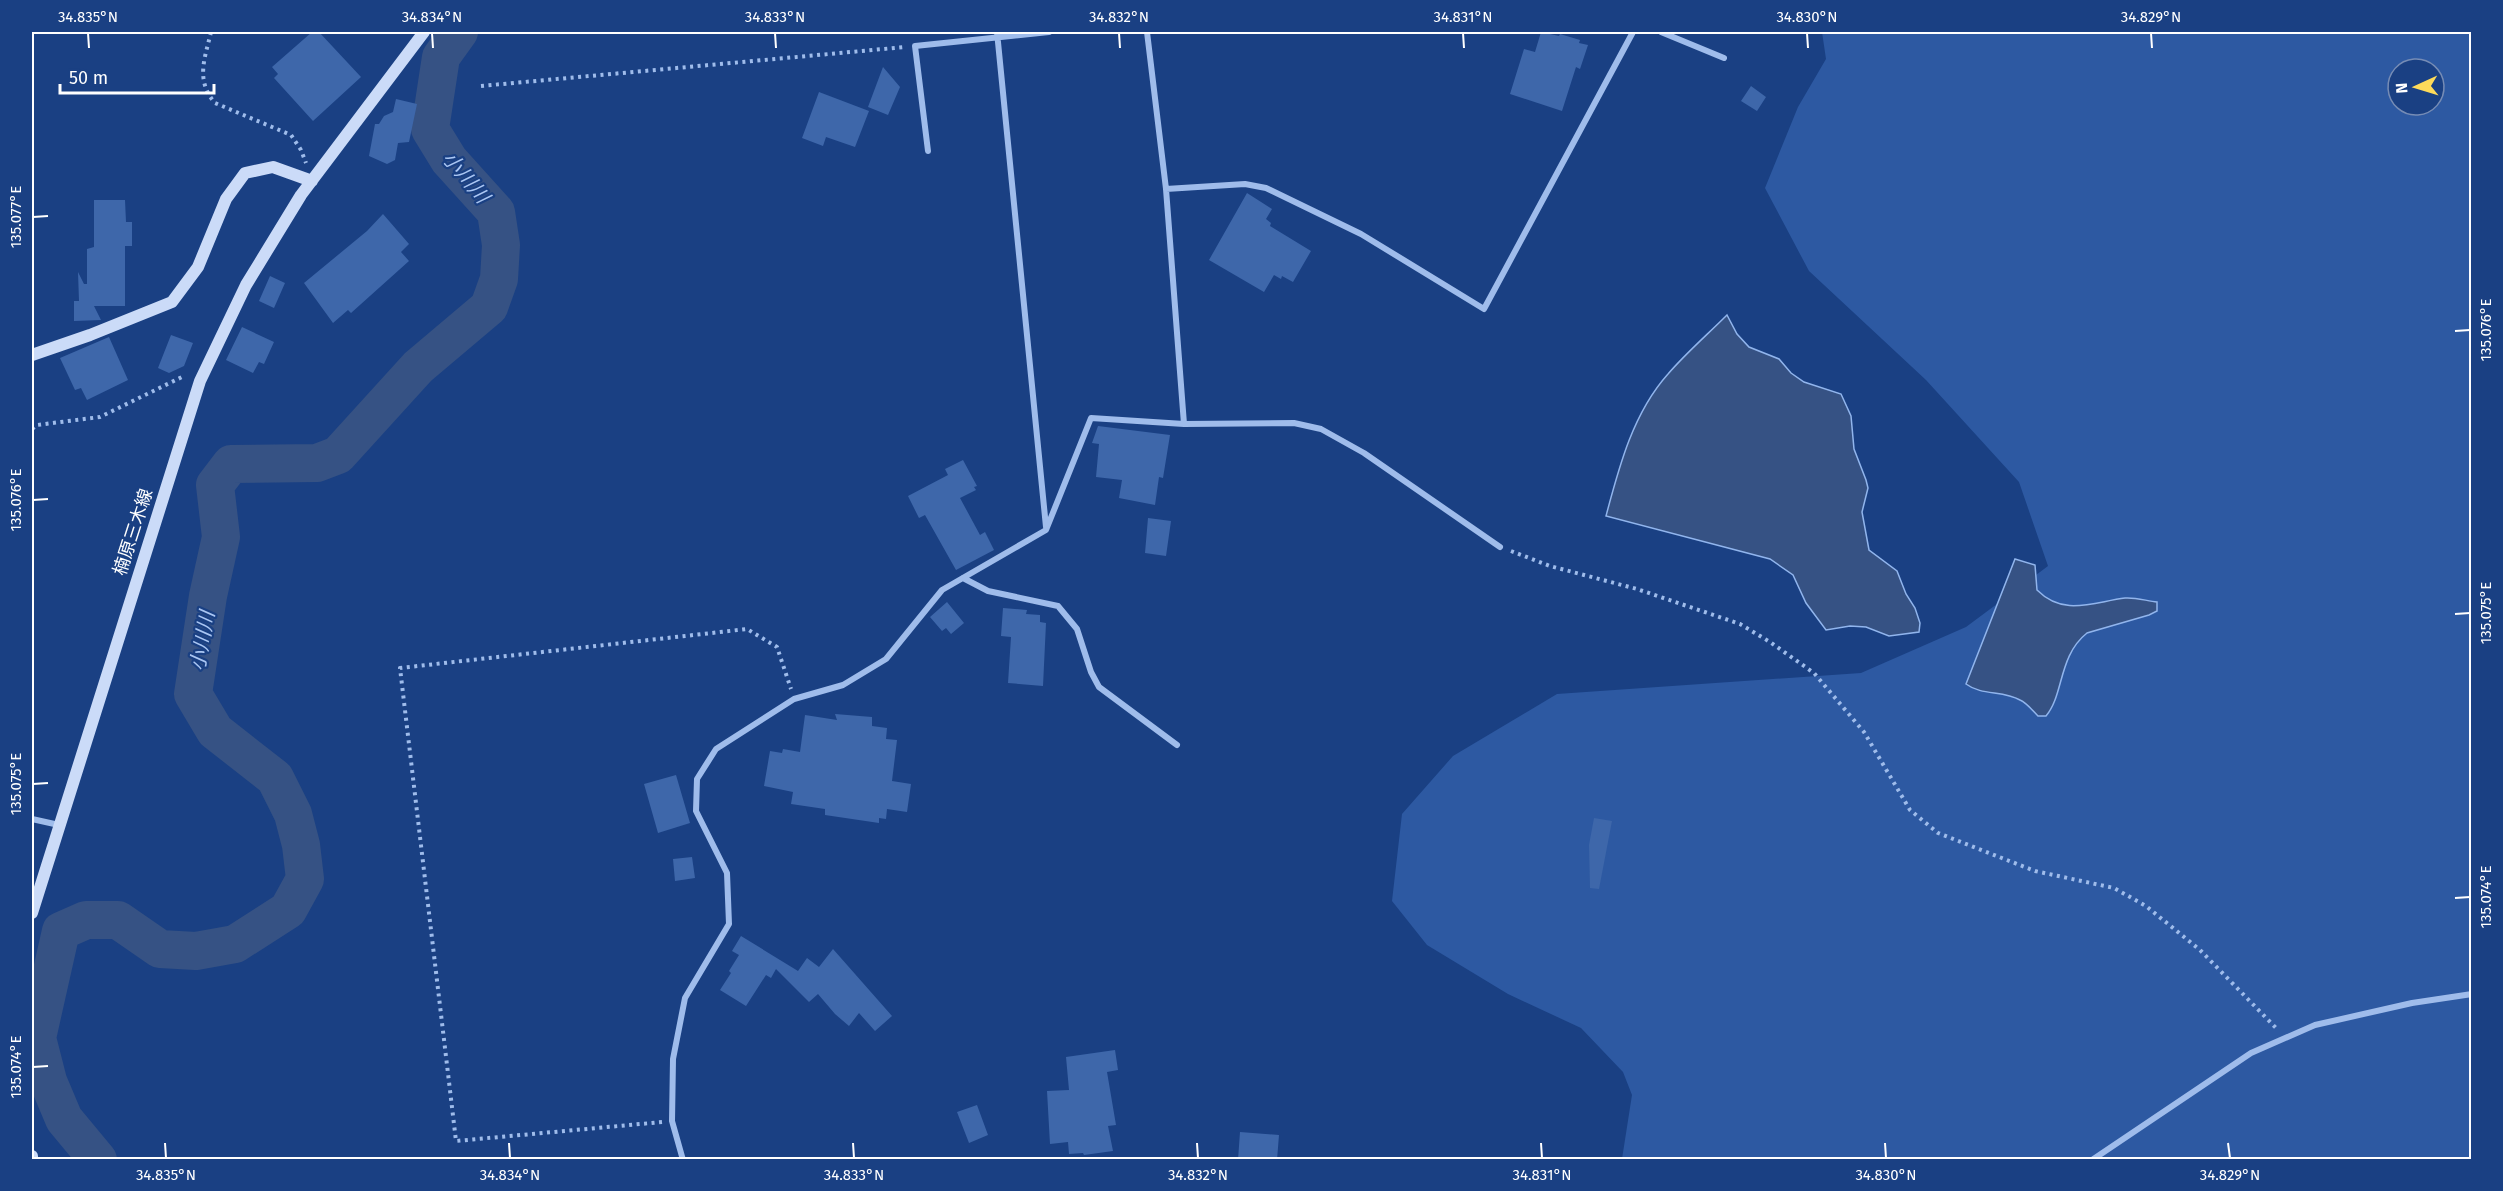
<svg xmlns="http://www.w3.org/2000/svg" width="2503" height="1191" viewBox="0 0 2503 1191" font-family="'Fira Sans','Noto Sans JP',sans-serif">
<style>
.green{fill:#2d59a2;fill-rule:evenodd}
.water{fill:#365284;stroke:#91b5ed;stroke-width:1.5}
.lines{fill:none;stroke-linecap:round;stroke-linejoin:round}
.river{stroke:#365284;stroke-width:38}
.building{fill:#3e67aa}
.path{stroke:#9fbceb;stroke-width:4;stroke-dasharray:3 4.5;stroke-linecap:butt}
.minor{stroke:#9fbceb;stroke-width:6}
.secondary{stroke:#cbdbf8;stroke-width:12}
.ticks{fill:none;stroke:#fff;stroke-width:2}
.labels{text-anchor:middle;stroke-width:4.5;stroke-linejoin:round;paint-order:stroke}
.street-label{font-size:18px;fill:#fff;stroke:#1a4083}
.water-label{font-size:20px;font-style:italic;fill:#aac6f3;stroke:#1a4083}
.neatline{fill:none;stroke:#fff;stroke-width:2}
.ticks-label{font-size:15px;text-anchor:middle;fill:#fff}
</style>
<rect width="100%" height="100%" fill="#1a4083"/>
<!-- green -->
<path class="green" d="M1822,32H2471V1159H1622L1632,1095L1623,1072L1581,1028L1508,994L1427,945L1392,901L1402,814L1453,756L1557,694L1861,673L1966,627L2048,566L2019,482L1926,380L1809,271L1765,188L1798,107L1826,59ZM2398,69H2434V105H2398Z"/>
<!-- water -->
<path class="water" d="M1727,315L1737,334L1749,347L1779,359L1791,373L1804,382L1841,394L1851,416L1854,449L1866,480L1868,488L1862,512L1869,550L1897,571L1906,594L1915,608L1920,623L1919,632L1889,636L1866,627L1850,626L1826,630L1806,603L1793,575L1770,559L1606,516C1619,467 1633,413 1668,374C1686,353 1707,335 1727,315Z
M2015,559L2035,565L2037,590C2064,617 2093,602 2125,598C2135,597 2147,601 2157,602V611L2149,615L2087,633C2058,656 2064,695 2046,716H2038C2033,711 2027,703 2020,700C2003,690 1982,696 1966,684Z"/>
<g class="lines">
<!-- river -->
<path class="river" d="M98,1160L64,1119L48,1081L37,1038L61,931L86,920H118L160,949L196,951L235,944L288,910L305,879L301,845L293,814L275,778L215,731L193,694L208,596L221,537L215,485L231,464L317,463L338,455L418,367L489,307L499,279L501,245L496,212L449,160L430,129L441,57L459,32"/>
</g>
<!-- building -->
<path class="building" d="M312,32H319L361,77L313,121L274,78L278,74L272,67Z
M1541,32L1559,36L1560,34L1580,40L1579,43L1588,45L1580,69L1576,67L1562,111L1510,94L1524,49L1535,52Z
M883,67L900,87L888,115L868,107Z
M1751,86L1766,97L1757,111L1741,101Z
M819,92L869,111L855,147L826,137L823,146L802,138Z
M396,99L417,104L409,142L398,143L395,160L387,164L369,156L375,124H379L384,116L393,112Z
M1247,193L1272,209L1266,219L1271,223L1270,226L1311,251L1293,282L1282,276L1281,279L1274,275L1264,292L1209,260Z
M94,200H125L126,222H132V246H125V306H94L101,320L74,321V301H79L78,272L84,284H87V249L94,247Z
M383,214L409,244L401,252L409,261L351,313L348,310L333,323L304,283L367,231Z
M270,276L285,283L274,308L259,301Z
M242,327L274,342L264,364L259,362L253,373L226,360Z
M171,335L193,343L184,366L169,373L158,368Z
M109,337L128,380L87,400L81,388L75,390L60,358Z
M1098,426L1170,435L1163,478L1159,477L1155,505L1119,498L1122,480L1096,477L1099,444L1092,443Z
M963,460L977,486L974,487L976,490L960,498L980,535L985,532L994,550L956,570L925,515L919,518L908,496L948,475L945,469Z
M1148,518L1171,521L1166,556L1145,553Z
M947,602L964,623L951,634L946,628L942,631L930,617Z
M1003,608L1027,610L1026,614L1040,615V622L1046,623L1043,686L1008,683L1011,637L1001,636Z
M835,714L872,717V726L887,728L886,739L897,740L892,781L911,784L907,812L887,809L886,819L879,818V823L825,815V809L791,804L793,792L764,786L770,751L782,753L783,749L800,752L805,715L837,720Z
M676,775L690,823L658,833L644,784Z
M1594,818L1612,821L1599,889L1590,888L1589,845Z
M692,857L695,878L675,881L673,859Z
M741,936L798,971L807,958L819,967L833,949L892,1016L875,1031L859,1013L849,1026L835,1014L818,994L809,1002L776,969L771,978L766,975L746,1006L720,990L731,973L729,971L739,955L732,951Z
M1115,1050L1118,1070L1107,1072L1116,1125L1108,1126L1113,1151L1084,1155L1083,1153L1069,1154L1068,1142L1050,1144L1047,1091L1069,1090L1066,1057Z
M977,1105L988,1135L969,1143L957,1112Z
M1240,1132L1279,1135L1277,1160H1238Z"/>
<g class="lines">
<!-- path -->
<path class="path" d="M211,32C205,58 195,80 215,103L291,135L301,150L306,163
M481,86L905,47
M32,429L37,425L100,417L184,376
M1511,551L1550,566L1637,589L1740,624L1770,642L1814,673L1864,732L1910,810L1938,833L2035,871L2114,888L2146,906L2200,950L2277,1029
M662,1122L456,1141L400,668L747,629L777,647L791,689"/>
<!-- minor -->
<path class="minor" d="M997,32L1046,527
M1147,32L1166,189L1184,424
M1661,32L1724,58
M928,151L915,46L1049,32
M1166,189L1245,184L1266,188L1361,234L1484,309L1633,32
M963,578L988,591L1058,606L1077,629L1091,672L1099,687L1177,745
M32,819L59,825
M683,1160L672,1121L673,1059L685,998L729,924L727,873L696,811L697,779L716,749L794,699L843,685L886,659L942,590L1046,530L1091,418L1184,424L1294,423L1321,429L1364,453L1500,547
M2092,1160L2251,1053L2315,1025L2412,1003L2472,994"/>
<!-- secondary -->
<path class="secondary" d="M32,355L90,335L172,302L198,267L226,199L245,173L273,167L312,181
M32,913L200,381L246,285L301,195L424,32
M32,1156V1160"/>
</g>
<!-- ticks -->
<path class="ticks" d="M88,33L89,48M432,33L433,48M775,33L776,48M1119,33L1120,48M1463,33L1464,48M1807,33L1808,48M2151,33L2152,48M33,217L48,216M2455,331L2470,330M33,500L48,499M2455,614L2470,613M33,784L48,783M2455,898L2470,897M33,1067L48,1066M165,1143L166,1158M509,1143L510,1158M853,1143L854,1158M1197,1143L1198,1158M1541,1143L1542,1158M1885,1143L1886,1158M2228,1143L2230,1158"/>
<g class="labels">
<!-- street labels -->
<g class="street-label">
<text transform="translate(133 532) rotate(-72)" y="6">楠原三木線</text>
</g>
<!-- water labels -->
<g class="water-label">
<text transform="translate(466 177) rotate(50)" y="7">小川川</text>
<text transform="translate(202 641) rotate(-80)" y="7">小川川</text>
</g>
</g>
<!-- border -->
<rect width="2503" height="1191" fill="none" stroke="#1a4083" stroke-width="66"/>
<!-- north arrow -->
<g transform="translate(2416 87) rotate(266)"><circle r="28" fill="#1a4083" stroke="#768cb5" stroke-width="1.5"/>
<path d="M0-4.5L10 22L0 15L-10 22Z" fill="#fdda5a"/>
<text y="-9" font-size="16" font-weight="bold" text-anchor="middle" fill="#ffffff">N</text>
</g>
<!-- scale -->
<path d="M60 84v9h154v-9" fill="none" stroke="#ffffff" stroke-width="3"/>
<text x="69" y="84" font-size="18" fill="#ffffff" stroke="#1a4083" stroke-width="4.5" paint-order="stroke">50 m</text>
<rect x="33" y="33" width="2437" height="1125" class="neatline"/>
<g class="ticks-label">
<text x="88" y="22">34.835°N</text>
<text x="432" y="22">34.834°N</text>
<text x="775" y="22">34.833°N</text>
<text x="1119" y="22">34.832°N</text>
<text x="1463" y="22">34.831°N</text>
<text x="1807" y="22">34.830°N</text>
<text x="2151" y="22">34.829°N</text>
<text transform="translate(16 217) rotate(-90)" y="5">135.077°E</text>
<text transform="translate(2486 330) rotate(-90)" y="5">135.076°E</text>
<text transform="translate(16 500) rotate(-90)" y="5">135.076°E</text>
<text transform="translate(2486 613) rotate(-90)" y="5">135.075°E</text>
<text transform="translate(16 784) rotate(-90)" y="5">135.075°E</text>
<text transform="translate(2486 897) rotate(-90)" y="5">135.074°E</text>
<text transform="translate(16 1067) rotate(-90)" y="5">135.074°E</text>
<text x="166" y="1180">34.835°N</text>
<text x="510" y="1180">34.834°N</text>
<text x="854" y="1180">34.833°N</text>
<text x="1198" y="1180">34.832°N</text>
<text x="1542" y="1180">34.831°N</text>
<text x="1886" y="1180">34.830°N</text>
<text x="2230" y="1180">34.829°N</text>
</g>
</svg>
